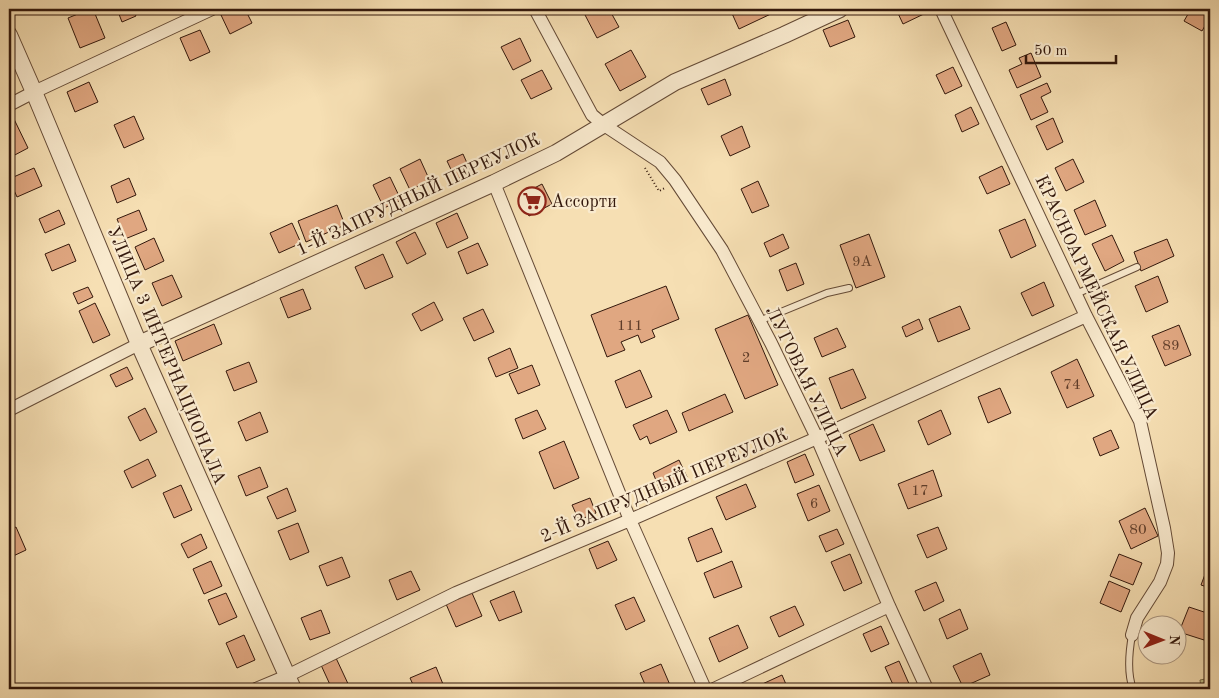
<svg xmlns="http://www.w3.org/2000/svg" width="1219" height="698" viewBox="0 0 1219 698" font-family="'Old Standard TT',serif">
<style>
.forest{fill:url(#forest-firs);stroke:#7b6c4a}
.building{fill:#e0a781;stroke:#33180c}
.lines{fill:none;stroke-linecap:round;stroke-linejoin:round}
.service-casing{stroke:#644a36;stroke-width:8}
.minor-casing{stroke:#644a36;stroke-width:14}
.tertiary-casing{stroke:#644a36;stroke-width:18}
.path{stroke:#33180c;stroke-width:2;stroke-dasharray:1 2.5;stroke-linecap:butt}
.service{stroke:#f9eace;stroke-width:6}
.minor{stroke:#f9eace;stroke-width:12}
.tertiary{stroke:#f9eace;stroke-width:16}
.labels{text-anchor:middle;stroke-width:4.5;stroke-linejoin:round;paint-order:stroke}
.number-label{font-size:15px;fill:#5e3c29}
.street-label{font-size:18px;fill:#33180c;stroke:#f9eace}
.poi-label{font-size:18px;fill:#33180c;stroke:#f9eace;text-anchor:start}
</style>
<defs>
<pattern id="forest-firs" width="22" height="20" patternUnits="userSpaceOnUse" patternTransform="scale(1.25)"><rect width="22" height="20" fill="#c3c088"/><path d="M5 1l3.5 6h-7zM16 11l3.5 6h-7z" fill="#a8a474"/></pattern>
</defs>
<rect width="100%" height="100%" fill="#f6dfb3"/>
<filter id="stains"><feTurbulence type="fractalNoise" baseFrequency=".004" numOctaves="4"/><feColorMatrix values="0 0 0 0 .2 0 0 0 0 .09 0 0 0 0 .02 0 0 0 .5 -.17"/></filter>
<radialGradient id="worn" r=".72"><stop offset=".6" stop-color="#630" stop-opacity="0"/><stop offset="1" stop-color="#630" stop-opacity=".3"/></radialGradient>
<!-- forest -->
<path class="forest" d="M1210,678V689H1201L1200,680Z"/>
<!-- building -->
<path class="building" d="M90,9H93L105,38L80,48L68,18Z
M117,9H133L136,16L122,22Z
M234,9H245L252,23L230,34L221,15Z
M255,9H268L258,14Z
M591,9H609L619,27L597,38L584,13Z
M730,9H774L775,12L739,29Z
M896,9H927L928,12L903,24Z
M1191,9H1210V17L1202,31L1184,21Z
M848,20L855,37L830,47L823,30Z
M1006,22L1016,45L1002,51L992,28Z
M200,30L210,52L190,61L180,38Z
M520,38L531,61L513,70L501,47Z
M631,50L646,77L620,91L605,64Z
M1031,53L1041,77L1017,88L1009,70L1022,64L1019,58Z
M953,67L962,86L945,94L936,75Z
M542,70L552,89L531,99L521,80Z
M725,79L731,95L708,105L701,89Z
M89,82L98,102L75,112L67,92Z
M1047,83L1051,92L1041,97L1048,112L1031,120L1020,95Z
M971,107L979,124L962,132L955,115Z
M134,116L144,139L124,148L114,125Z
M13,117L28,148L11,157L9,152V119Z
M1053,118L1063,142L1047,150L1036,126Z
M742,126L750,147L730,156L721,136Z
M463,154L471,172L456,180L447,161Z
M420,159L430,181L410,190L400,169Z
M1073,159L1084,182L1066,191L1055,168Z
M1002,166L1010,184L987,194L979,177Z
M34,168L42,186L17,197L9,179Z
M390,177L401,200L384,208L373,185Z
M129,178L136,195L117,203L111,186Z
M758,181L769,206L752,213L741,189Z
M542,184L552,204L529,216L519,196Z
M1095,200L1106,226L1085,235L1074,210Z
M337,205L345,225L306,242L298,221Z
M59,210L65,224L45,233L39,219Z
M139,210L147,230L125,239L117,219Z
M457,213L468,238L447,248L436,223Z
M1025,219L1036,246L1011,258L999,230Z
M292,223L301,243L279,253L270,233Z
M415,232L426,254L407,264L396,242Z
M783,234L789,248L770,257L764,243Z
M869,234L885,277L856,288L840,245Z
M1112,235L1124,261L1105,271L1092,244Z
M154,238L164,261L145,270L135,247Z
M1167,239L1174,256L1141,271L1134,252Z
M478,243L488,265L467,274L458,252Z
M69,244L76,261L52,271L45,254Z
M383,254L393,277L365,289L355,267Z
M796,263L804,284L787,291L779,270Z
M172,275L182,297L162,306L152,283Z
M1158,276L1168,302L1146,312L1135,286Z
M1044,282L1054,306L1032,316L1021,293Z
M666,286L679,319L652,330L655,337L641,343L638,335L621,342L625,350L607,357L591,315Z
M88,287L93,297L78,304L73,293Z
M303,289L311,309L288,318L280,298Z
M434,302L443,320L421,331L412,314Z
M95,303L110,335L93,343L79,311Z
M960,306L970,329L938,342L929,319Z
M483,309L494,332L474,341L463,318Z
M748,315L778,385L745,399L715,329Z
M919,319L923,329L906,337L902,327Z
M214,324L222,344L183,361L175,341Z
M1179,325L1191,355L1165,366L1152,336Z
M837,328L846,347L822,357L814,338Z
M510,348L518,368L496,377L488,358Z
M1077,359L1094,396L1067,408L1051,372Z
M249,362L257,382L234,391L226,371Z
M532,365L540,385L518,394L509,374Z
M127,367L133,379L116,387L110,375Z
M853,369L866,398L841,409L829,378Z
M640,370L652,397L626,408L615,381Z
M1000,388L1011,413L988,423L978,397Z
M725,394L733,412L689,431L682,413Z
M145,408L157,432L140,441L128,417Z
M537,410L546,429L523,439L515,419Z
M667,410L677,432L650,444L647,436L640,440L633,425Z
M941,410L951,434L928,445L918,421Z
M260,412L268,432L246,441L238,422Z
M873,424L885,451L860,461L849,435Z
M1111,430L1119,448L1100,456L1093,438Z
M564,441L579,478L554,489L539,452Z
M805,454L814,475L795,483L787,462Z
M148,459L156,476L132,488L124,471Z
M679,460L687,477L660,490L653,473Z
M260,467L268,487L246,496L238,476Z
M933,470L942,496L908,509L898,484Z
M746,484L756,507L726,520L716,497Z
M181,485L192,510L174,518L163,493Z
M819,485L830,511L808,521L797,494Z
M287,488L296,511L277,519L267,497Z
M590,498L596,513L579,520L572,505Z
M1145,508L1158,536L1131,549L1119,521Z
M298,523L309,552L290,560L278,531Z
M16,527L26,550L9,558V530Z
M938,527L947,549L927,558L917,535Z
M712,528L722,552L697,562L688,538Z
M837,529L844,544L826,552L819,536Z
M201,534L207,548L188,558L181,544Z
M608,541L617,560L597,569L589,549Z
M850,554L862,583L844,591L831,562Z
M1119,554L1142,563L1133,585L1110,576Z
M342,557L350,577L327,586L319,566Z
M211,561L222,586L204,594L193,569Z
M732,561L742,587L714,598L704,573Z
M1210,561V588L1201,585Z
M411,571L420,590L397,600L389,580Z
M1109,581L1130,590L1121,612L1100,603Z
M936,582L944,601L924,611L915,591Z
M514,591L522,612L499,621L490,601Z
M226,593L237,617L219,625L208,600Z
M472,593L482,616L456,627L446,604Z
M634,597L645,621L626,630L615,605Z
M795,606L804,625L779,637L770,617Z
M1189,607L1210,614V623L1204,640L1179,632Z
M960,609L968,629L947,639L939,619Z
M321,610L330,633L310,640L301,618Z
M738,625L748,648L719,662L709,638Z
M881,626L889,644L871,652L863,634Z
M244,635L255,660L237,668L226,643Z
M981,653L990,675L963,687L953,666Z
M336,658L350,688L347,689H332L321,665Z
M899,661L910,686L903,689H895L885,667Z
M661,664L670,685L661,689H647L640,673Z
M436,667L445,689H415L410,678Z
M782,675L788,689H759L758,686Z"/>
<g class="lines">
<!-- service casing -->
<g class="service-casing">
<path id="service" d="M1076,294L1137,267
M759,321L827,293L849,288
M1132,635C1129,652 1127,673 1133,689"/>
</g>
<!-- minor casing -->
<g class="minor-casing">
<path id="minor" d="M535,9L592,115L604,125L660,162L675,180L722,250L771,343L817,438L889,606L927,689
M941,9L1086,316L1140,421L1164,528L1168,553L1167,564L1160,582L1137,618L1132,635
M9,105L34,92L212,9
M494,183L630,520L705,689
M9,410L139,344
M256,689L287,676L456,593L630,520L817,438L1086,316
M714,689L889,606"/>
</g>
<!-- tertiary casing -->
<g class="tertiary-casing">
<path id="tertiary" d="M9,35L34,92L139,344L293,689
M139,344L494,183L556,153L675,82L784,35L840,9"/>
</g>
<!-- path -->
<path class="path" d="M645,168L659,191L665,188"/>
<!-- service -->
<use href="#service" class="service"/>
<!-- minor -->
<use href="#minor" class="minor"/>
<!-- tertiary -->
<use href="#tertiary" class="tertiary"/>
</g>
<!-- icons -->
<defs>
<g id="supermarket-ring" transform="scale(1.4375)"><circle r="9.5" fill="#f9eace" stroke="#8f2418" stroke-width="1.5"/><path d="M-6-5.5h2.5l.6 2H6L4.5 2H-2.5L-4.4-4H-6ZM-1.5 3.2a1.3 1.3 0 1 0 .1 0ZM3 3.2a1.3 1.3 0 1 0 .1 0Z" fill="#8f2418"/></g>
</defs>
<g fill-rule="evenodd">
<use href="#supermarket-ring" x="532" y="201"/>
</g>
<g class="labels">
<!-- number labels -->
<g class="number-label">
<text x="862" y="266">9А</text>
<text x="630" y="330">111</text>
<text x="1171" y="350">89</text>
<text x="746" y="362">2</text>
<text x="1072" y="389">74</text>
<text x="920" y="495">17</text>
<text x="814" y="508">6</text>
<text x="1138" y="534">80</text>
</g>
<!-- street labels -->
<g class="street-label">
<text transform="translate(418 194) rotate(-25)" y="6">1-Й ЗАПРУДНЫЙ ПЕРЕУЛОК</text>
<text transform="translate(1097 297) rotate(65)" y="6">КРАСНОАРМЕЙСКАЯ УЛИЦА</text>
<text transform="translate(167 355) rotate(67)" y="6">УЛИЦА 3 ИНТЕРНАЦИОНАЛА</text>
<text transform="translate(807 381) rotate(64)" y="6">ЛУГОВАЯ УЛИЦА</text>
<text transform="translate(664 485) rotate(-23)" y="6">2-Й ЗАПРУДНЫЙ ПЕРЕУЛОК</text>
</g>
<!-- poi labels -->
<g class="poi-label">
<text x="551" y="207">Ассорти</text>
</g>
</g>
<!-- margin -->
<rect width="1219" height="698" fill="none" stroke="#f6dfb3" stroke-width="30"/>
<rect x="10" y="10" width="1199" height="678" fill="none" stroke="#33180c" stroke-width="2.5"/>
<rect x="15" y="15" width="1189" height="668" fill="none" stroke="#33180c"/>
<!-- north arrow -->
<g transform="translate(1162 640) rotate(91)"><circle r="24" fill="#f9eace" stroke="#aa9680"/>
<path d="M0-4L9 19L0 12L-9 19Z" fill="#8f2418"/>
<text y="-8" font-size="14" font-weight="bold" text-anchor="middle" fill="#33180c">N</text>
</g>
<!-- scale -->
<path d="M1026 55v8h90v-8" fill="none" stroke="#33180c" stroke-width="2.5"/>
<text x="1034" y="55" font-size="15" fill="#33180c" stroke="#f9eace" stroke-width="4" paint-order="stroke">50 m</text>
<rect width="100%" height="100%" filter="url(#stains)"/>
<rect width="100%" height="100%" fill="url(#worn)"/>
</svg>
